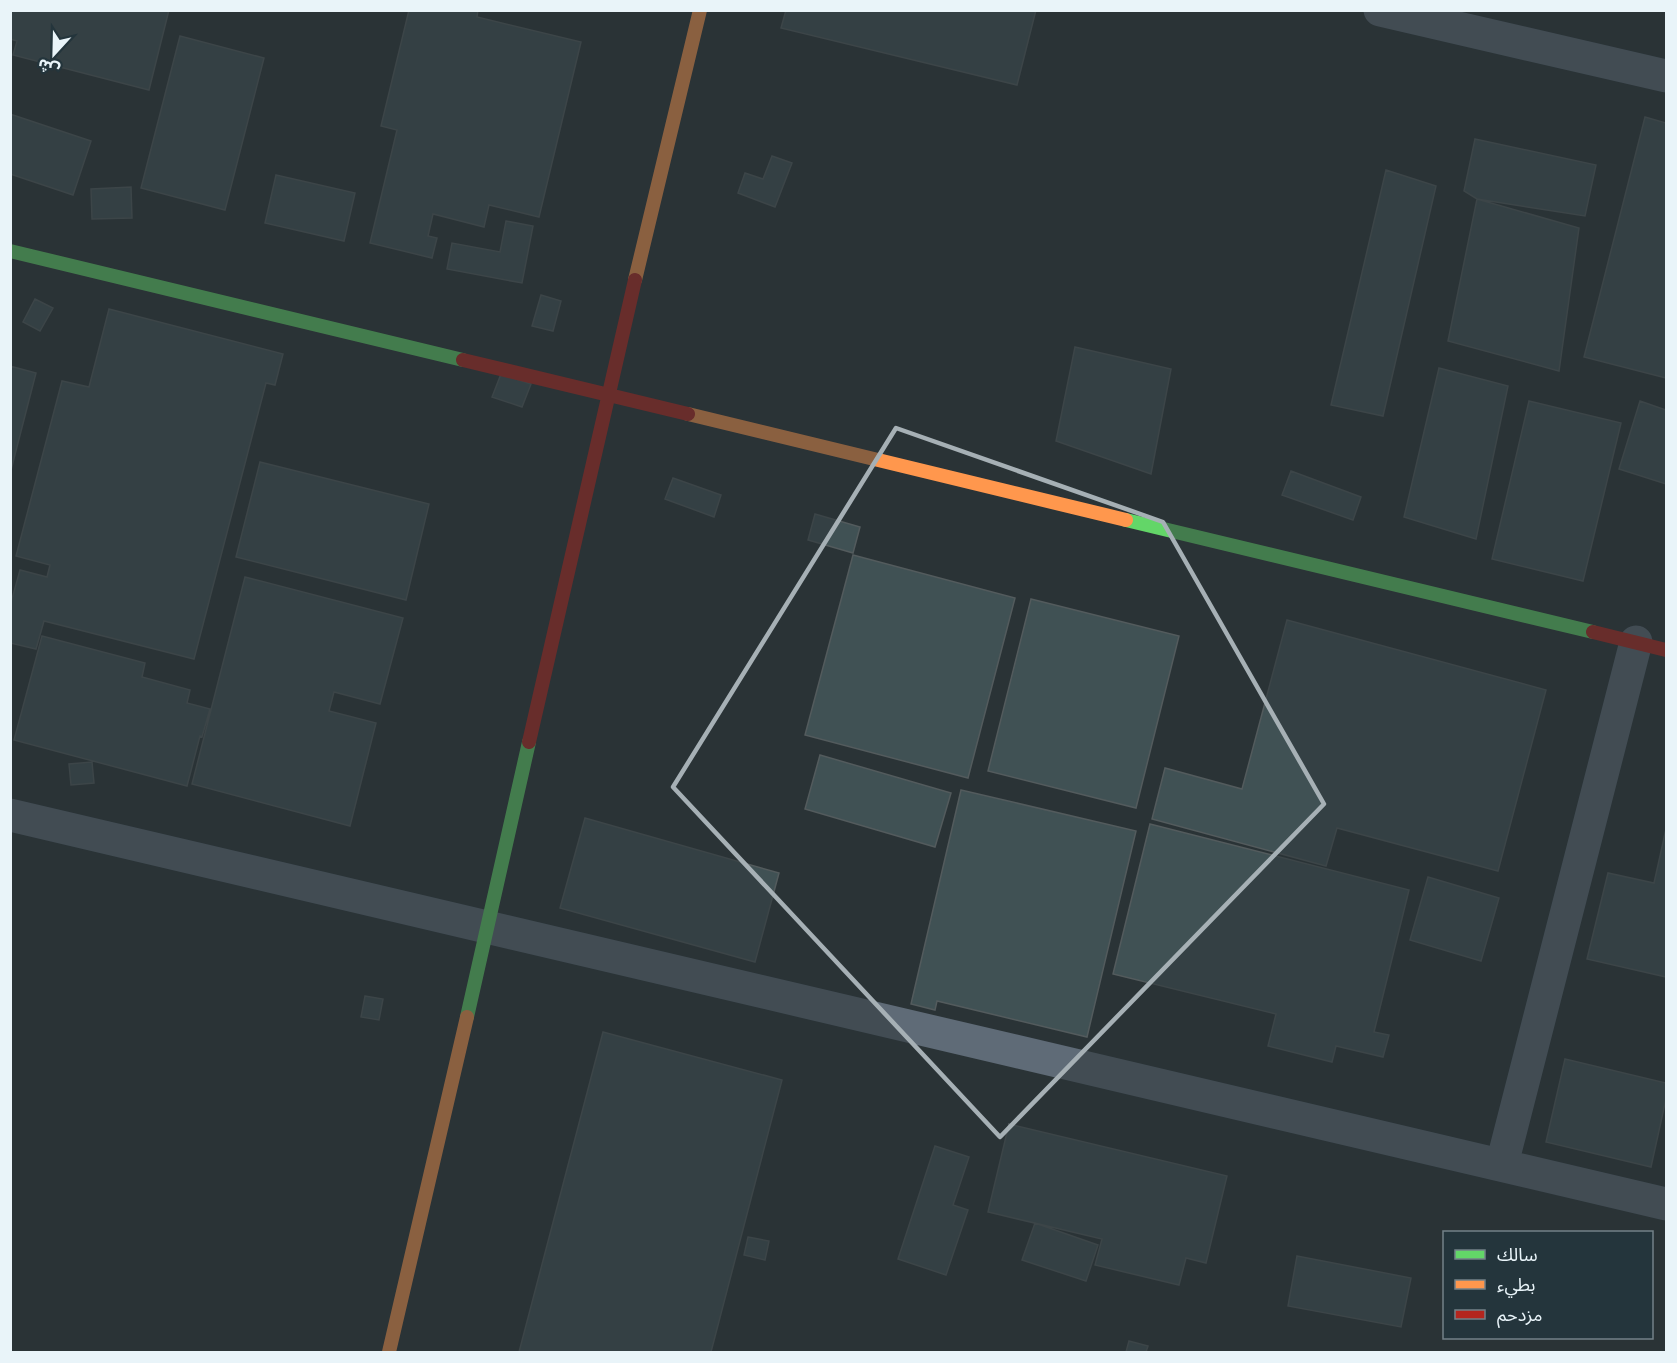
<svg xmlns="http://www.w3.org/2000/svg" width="1677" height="1363" viewBox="0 0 1677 1363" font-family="'PT Sans Narrow','Noto Sans Arabic',sans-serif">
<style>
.building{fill:#405154;stroke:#535b5d;stroke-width:1.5}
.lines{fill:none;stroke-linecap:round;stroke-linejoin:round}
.street{stroke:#5f6b77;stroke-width:33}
.fast{stroke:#63d668;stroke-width:14}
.slow{stroke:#ff974d;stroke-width:14}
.jam{stroke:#b3261e;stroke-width:14}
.marked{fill:none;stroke:#a6b0b5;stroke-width:4.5;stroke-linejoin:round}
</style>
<rect width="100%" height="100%" fill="#2a3336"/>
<!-- building -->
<path class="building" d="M10,10H169L149,90L13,55L17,41L10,39Z
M409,10H478L477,17L581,42L539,217L489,205L484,227L433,214L428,236L437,238L432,258L370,243L397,130L381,126Z
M786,10H1036L1017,85L781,28Z
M180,36L264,58L225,210L141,188Z
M10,114L91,141L73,195L10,174Z
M1645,117L1666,123V378L1584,357Z
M1475,139L1596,165L1585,216L1477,199L1464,191Z
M772,156L792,163L775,207L738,193L745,173L763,179Z
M1386,170L1436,186L1383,416L1331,405Z
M276,175L355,193L344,241L265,223Z
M131,187L132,218L92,219L91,189Z
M1477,199L1579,228L1559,371L1448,341Z
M506,221L533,226L522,283L447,269L452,243L500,252Z
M541,295L561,301L553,331L532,326Z
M35,299L53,308L40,331L23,322Z
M109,309L283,354L275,385L266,383L194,659L44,621L36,649L10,643V606L20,570L47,577L50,565L16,556L62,381L89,387Z
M1075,347L1171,369L1151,474L1056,441Z
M10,366L36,373L10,474Z
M1439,368L1508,386L1476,539L1404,517Z
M501,374L531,384L522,407L492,397Z
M1529,401L1621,423L1583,581L1492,559Z
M1640,401L1666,410V484L1619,469Z
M260,462L429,504L406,600L236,557Z
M1291,471L1361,497L1353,520L1282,495Z
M673,478L721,495L714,517L665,499Z
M815,514L860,527L853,553L808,540Z
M853,555L1015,598L968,778L805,735Z
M245,577L403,618L380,704L334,692L329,711L376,723L350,826L192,784Z
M1031,599L1179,636L1136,808L988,771Z
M1287,620L1546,690L1498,871L1337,828L1326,866L1152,819L1165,768L1242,789Z
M42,636L145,663L142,677L190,690L187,703L210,709L202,737L200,736L187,786L14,740Z
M820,755L951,793L935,847L805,809Z
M92,762L94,783L71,785L69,764Z
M961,790L1136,831L1087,1037L937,1001L935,1010L911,1004Z
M585,818L779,873L755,962L560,908Z
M1150,824L1409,890L1374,1032L1389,1035L1383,1057L1336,1046L1332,1062L1268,1046L1276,1014L1113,974Z
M1666,829V977L1587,959L1608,873L1654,883Z
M1428,877L1499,898L1481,961L1410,940Z
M365,996L383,999L379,1020L361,1017Z
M603,1032L782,1080L711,1352H519Z
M1565,1059L1666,1083V1099L1651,1167L1546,1142Z
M1009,1124L1227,1176L1206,1263L1186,1258L1179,1285L1095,1265L1102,1239L988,1212Z
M935,1146L969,1157L953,1205L968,1210L946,1275L898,1259Z
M1035,1223L1098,1245L1086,1281L1022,1260Z
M748,1237L769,1241L765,1260L744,1255Z
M1297,1256L1411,1278L1401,1327L1288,1306Z
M1129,1341L1148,1346L1146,1352H1126Z"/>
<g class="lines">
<!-- street -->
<path class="street" d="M1380,10L1666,76
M10,815L1666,1204
M1502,1164L1636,642"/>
<!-- fast -->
<path class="fast" d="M10,251L463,360
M1126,520L1593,632
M467,1017L529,742"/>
<!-- slow -->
<path class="slow" d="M635,280L700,10
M688,414L1126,520
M389,1352L467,1017"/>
<!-- jam -->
<path class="jam" d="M463,360L688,414
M1593,632L1666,650
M529,742L635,280"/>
</g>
<!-- marked area -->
<path d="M0 0H1677V1363H0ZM896,428L1163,522L1324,804L1000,1137L673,787Z" fill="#2a3336" fill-opacity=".55" fill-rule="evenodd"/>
<path class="marked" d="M896,428L1163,522L1324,804L1000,1137L673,787Z"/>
<!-- border -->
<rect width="1677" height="1363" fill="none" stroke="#e9f4f9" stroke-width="24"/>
<!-- legend -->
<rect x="1443" y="1231" width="210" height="108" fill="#24353c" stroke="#738188" stroke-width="1.5"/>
<rect x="1455" y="1250" width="30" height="9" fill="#63d668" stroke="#738188" stroke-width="1.5"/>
<text x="1497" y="1261" font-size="18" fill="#e9f4f9">سالك</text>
<rect x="1455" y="1280" width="30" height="9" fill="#ff974d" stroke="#738188" stroke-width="1.5"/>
<text x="1497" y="1291" font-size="18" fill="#e9f4f9">بطيء</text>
<rect x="1455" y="1310" width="30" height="9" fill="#b3261e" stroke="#738188" stroke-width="1.5"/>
<text x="1497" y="1321" font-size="18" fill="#e9f4f9">مزدحم</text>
<!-- north arrow -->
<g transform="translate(54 54) rotate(202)" stroke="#24353c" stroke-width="4.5" paint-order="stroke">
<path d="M0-4.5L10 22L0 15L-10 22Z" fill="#e9f4f9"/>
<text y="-9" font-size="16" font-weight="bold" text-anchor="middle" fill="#e9f4f9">ش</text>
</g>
</svg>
